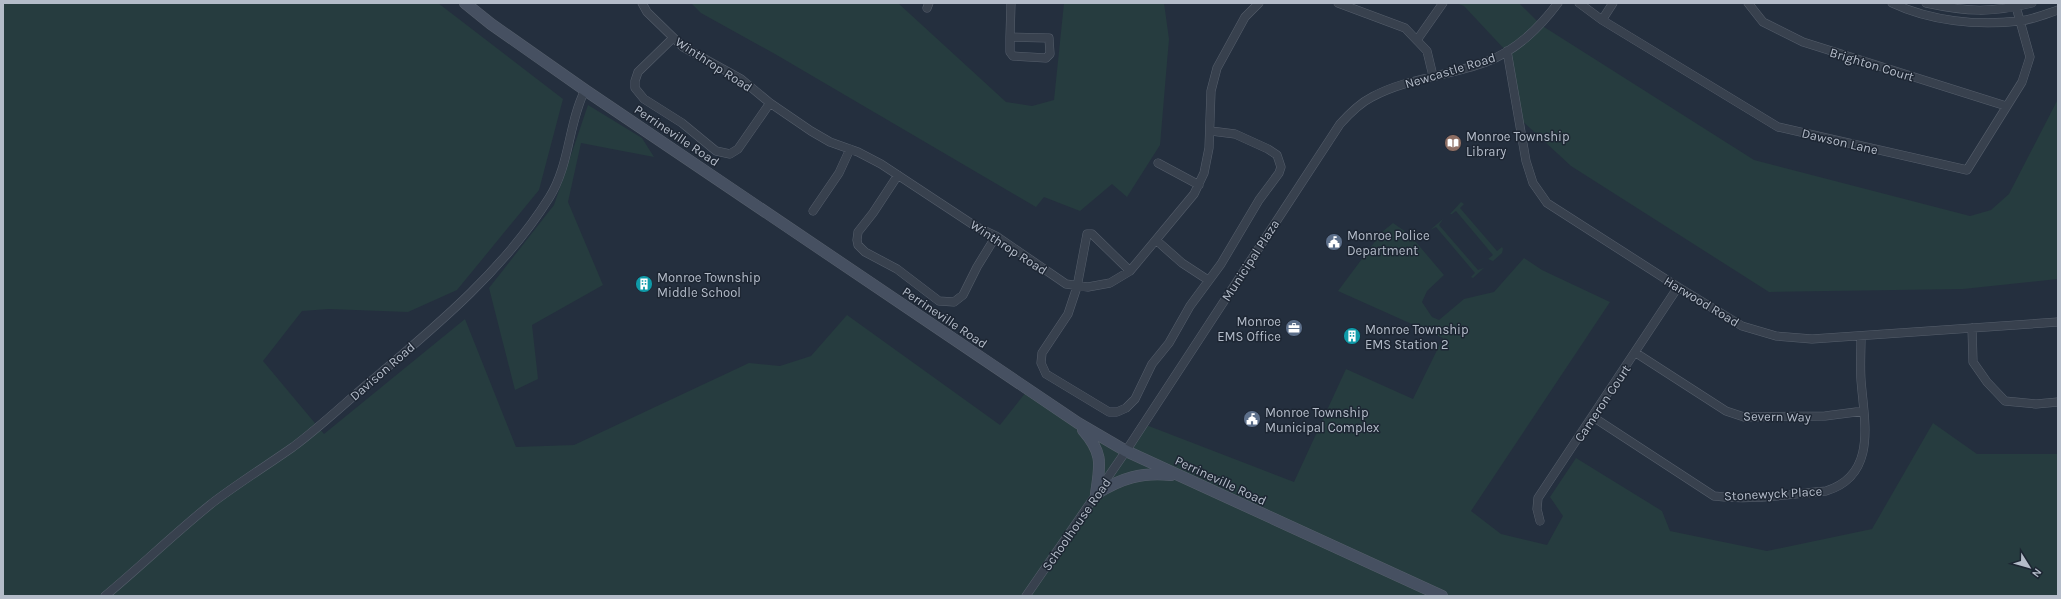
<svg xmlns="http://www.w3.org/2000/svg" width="2061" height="599" viewBox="0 0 2061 599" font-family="Karla,sans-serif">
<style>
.green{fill:#263c3f}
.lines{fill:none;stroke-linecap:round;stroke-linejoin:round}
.street-casing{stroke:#565f6c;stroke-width:9}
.secondary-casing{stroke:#565f6c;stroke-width:12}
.street{stroke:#38414e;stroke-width:8}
.secondary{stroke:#465061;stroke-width:11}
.labels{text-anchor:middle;stroke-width:3;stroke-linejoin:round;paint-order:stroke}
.street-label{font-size:13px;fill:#b4bcc9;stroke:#1d2633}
.poi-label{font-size:13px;fill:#b4bcc9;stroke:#1d2633;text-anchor:start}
</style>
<rect width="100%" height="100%" fill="#242f3e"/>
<!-- green -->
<path class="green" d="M3,3H438L563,99L539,190L457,290L408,312L329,309L302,311L263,361L324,434L465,319L516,447L574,445L749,363L780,366L811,356L847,315L1000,425L1026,392L1123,450L1141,423L1294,482L1346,369L1413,399L1443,338L1338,291L1382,232L1393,223L1409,234L1444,275L1427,291L1422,302L1432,317L1439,320L1464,299L1494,292L1524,258L1542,270L1610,302L1471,511L1501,534L1547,545L1563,516L1550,497L1576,458L1662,511L1670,531L1767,551L1872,529L1933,423L1977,454H2058V596H3Z
M691,3H898L1006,102L1032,106L1054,100L1064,3H1164L1169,39L1160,145L1127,197L1112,184L1080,211L1044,197L1036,207L775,54L701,13Z
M1456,3H1519L1541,25L1754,160L1970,216L1991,210L2009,194L2058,99V279L1963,289L1769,292L1571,166L1518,117L1507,52L1464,6Z
M588,105L642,138L654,157L581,143L568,202L603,285L532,325L538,379L515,390L489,288L554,205Z
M1461,202L1464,204L1460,208L1497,251L1502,247L1503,249L1502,253L1493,261L1488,259L1493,255L1456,211L1452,214H1450Z
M1443,219L1439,225L1478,270L1484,268L1473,278L1471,277L1475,273L1436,227L1430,230Z"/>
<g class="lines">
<!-- street casing -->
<g class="street-casing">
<path id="street" d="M642,3L647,12L683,47L741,79L770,103L811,131L830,142L858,152L881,164L975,226L996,236L1066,284L1088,287L1110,283L1130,271L1194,194L1204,173L1209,148L1211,91L1217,68L1245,17L1259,3
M1338,3L1405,28L1427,51L1433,76
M1579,3L1602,20L1778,127L1967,170L2022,82L2030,57L2015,3
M1748,3L1763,22L1803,42L2006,106
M1892,3C1930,21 1977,26 2019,21C2032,20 2046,14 2058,10
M1926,3C1968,12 1991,13 2032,3
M927,8L929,3
M1602,20L1613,3
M1010,37L1049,38L1050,54L1046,58L1013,56L1010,52Z
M1010,37L1011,3
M673,38L638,72L635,81V88L644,99L682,123L716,151L730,154L738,149L770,103
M1417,40L1443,3
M1507,51L1526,161L1533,183L1547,203L1678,287L1742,326L1776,336L1812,339L2058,322
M1158,163L1199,185
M898,175L873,213L858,232L857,240L858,245L865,252L897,269L939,301L954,302L963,295L977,267L996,236
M813,211L839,173L850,149
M1156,240L1182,263L1208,280
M1130,271L1092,234H1087L1077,287L1068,314L1042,353L1041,363L1046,374L1109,412H1117L1126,408L1135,399L1152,364L1169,343L1190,306L1221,264L1259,200L1279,173L1281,167L1277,155L1268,149L1235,134L1211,131
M1972,328L1973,362L1987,382L2005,401L2036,404L2058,402
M1636,353L1726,411L1744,417L1825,416L1864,411
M1593,417L1714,496C1751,501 1790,494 1826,491C1878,475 1864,421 1861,380C1860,366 1861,351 1861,337
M1540,521L1537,509L1538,498L1678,287
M105,596C141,566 175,533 211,504C237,484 266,466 293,447C320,427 345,403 370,382C435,327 503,271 549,198C570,165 568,124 585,90
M1026,596L1126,451L1340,124C1349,114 1360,103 1372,97C1407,78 1449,76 1486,62C1517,50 1539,28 1558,3"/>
</g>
<!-- secondary casing -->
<g class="secondary-casing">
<path id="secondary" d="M465,3L491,24L585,90L1078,423L1126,451L1442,596
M1083,430C1104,454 1100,465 1096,494
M1096,494C1121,478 1142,472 1171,475"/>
</g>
<!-- street -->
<use href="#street" class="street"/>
<!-- secondary -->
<use href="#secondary" class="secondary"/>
</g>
<!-- icons -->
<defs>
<g id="library-disc" transform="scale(0.9)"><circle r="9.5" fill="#8d6e63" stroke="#1d2633"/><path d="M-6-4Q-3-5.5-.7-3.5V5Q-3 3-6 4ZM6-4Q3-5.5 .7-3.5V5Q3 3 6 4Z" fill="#fff"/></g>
<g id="civic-disc" transform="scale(0.9)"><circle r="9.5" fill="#5c6f8a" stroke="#1d2633"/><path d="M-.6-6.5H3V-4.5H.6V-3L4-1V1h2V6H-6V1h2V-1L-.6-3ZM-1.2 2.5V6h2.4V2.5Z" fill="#fff"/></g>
<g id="building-disc" transform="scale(0.9)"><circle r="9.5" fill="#0f9aa8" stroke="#1d2633"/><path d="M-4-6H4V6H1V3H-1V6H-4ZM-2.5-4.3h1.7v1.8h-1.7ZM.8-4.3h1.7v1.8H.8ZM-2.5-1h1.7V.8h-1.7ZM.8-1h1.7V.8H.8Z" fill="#fff"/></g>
<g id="office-disc" transform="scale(0.9)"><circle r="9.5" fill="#5c6f8a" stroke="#1d2633"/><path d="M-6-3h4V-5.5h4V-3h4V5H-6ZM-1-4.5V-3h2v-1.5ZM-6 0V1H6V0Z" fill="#fff"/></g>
</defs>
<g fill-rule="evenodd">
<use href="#library-disc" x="1453" y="143"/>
<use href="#civic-disc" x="1334" y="242"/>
<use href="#building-disc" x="644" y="284"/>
<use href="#office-disc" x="1294" y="328"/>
<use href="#building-disc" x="1352" y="336"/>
<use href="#civic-disc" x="1252" y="419"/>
</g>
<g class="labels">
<!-- street labels -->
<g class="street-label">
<text transform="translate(714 64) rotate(33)" y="5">Winthrop Road</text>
<text transform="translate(1872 64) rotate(17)" y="5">Brighton Court</text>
<text transform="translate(1450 70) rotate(-17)" y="5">Newcastle Road</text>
<text transform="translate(677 135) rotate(34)" y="5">Perrineville Road</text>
<text transform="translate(1840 141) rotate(13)" y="5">Dawson Lane</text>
<text transform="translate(1009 247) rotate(33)" y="5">Winthrop Road</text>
<text transform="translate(1250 260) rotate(-57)" y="5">Municipal Plaza</text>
<text transform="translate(1702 301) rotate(31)" y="5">Harwood Road</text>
<text transform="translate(945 317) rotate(34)" y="5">Perrineville Road</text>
<text transform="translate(382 371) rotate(-41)" y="5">Davison Road</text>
<text transform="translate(1602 403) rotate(-56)" y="5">Cameron Court</text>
<text transform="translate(1777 416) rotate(1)" y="5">Severn Way</text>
<text transform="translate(1221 480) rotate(25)" y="5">Perrineville Road</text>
<text transform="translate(1773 493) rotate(-3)" y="5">Stonewyck Place</text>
<text transform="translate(1076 524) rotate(-55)" y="5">Schoolhouse Road</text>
</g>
<!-- poi labels -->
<g class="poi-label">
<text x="1466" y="141">Monroe Township<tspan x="1466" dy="15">Library</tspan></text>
<text x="1347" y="240">Monroe Police<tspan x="1347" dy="15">Department</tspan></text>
<text x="657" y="282">Monroe Township<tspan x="657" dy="15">Middle School</tspan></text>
<text x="1281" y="326" text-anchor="end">Monroe<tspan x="1281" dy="15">EMS Office</tspan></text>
<text x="1365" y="334">Monroe Township<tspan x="1365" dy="15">EMS Station 2</tspan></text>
<text x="1265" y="417">Monroe Township<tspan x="1265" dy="15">Municipal Complex</tspan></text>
</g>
</g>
<!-- border -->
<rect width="2061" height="599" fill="none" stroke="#b4bcc9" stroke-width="8"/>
<!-- north arrow -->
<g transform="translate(2029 567) rotate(127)" stroke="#1d2633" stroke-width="3" paint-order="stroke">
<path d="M0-3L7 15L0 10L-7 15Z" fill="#b4bcc9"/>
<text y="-6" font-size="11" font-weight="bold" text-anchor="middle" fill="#b4bcc9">N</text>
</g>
</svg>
